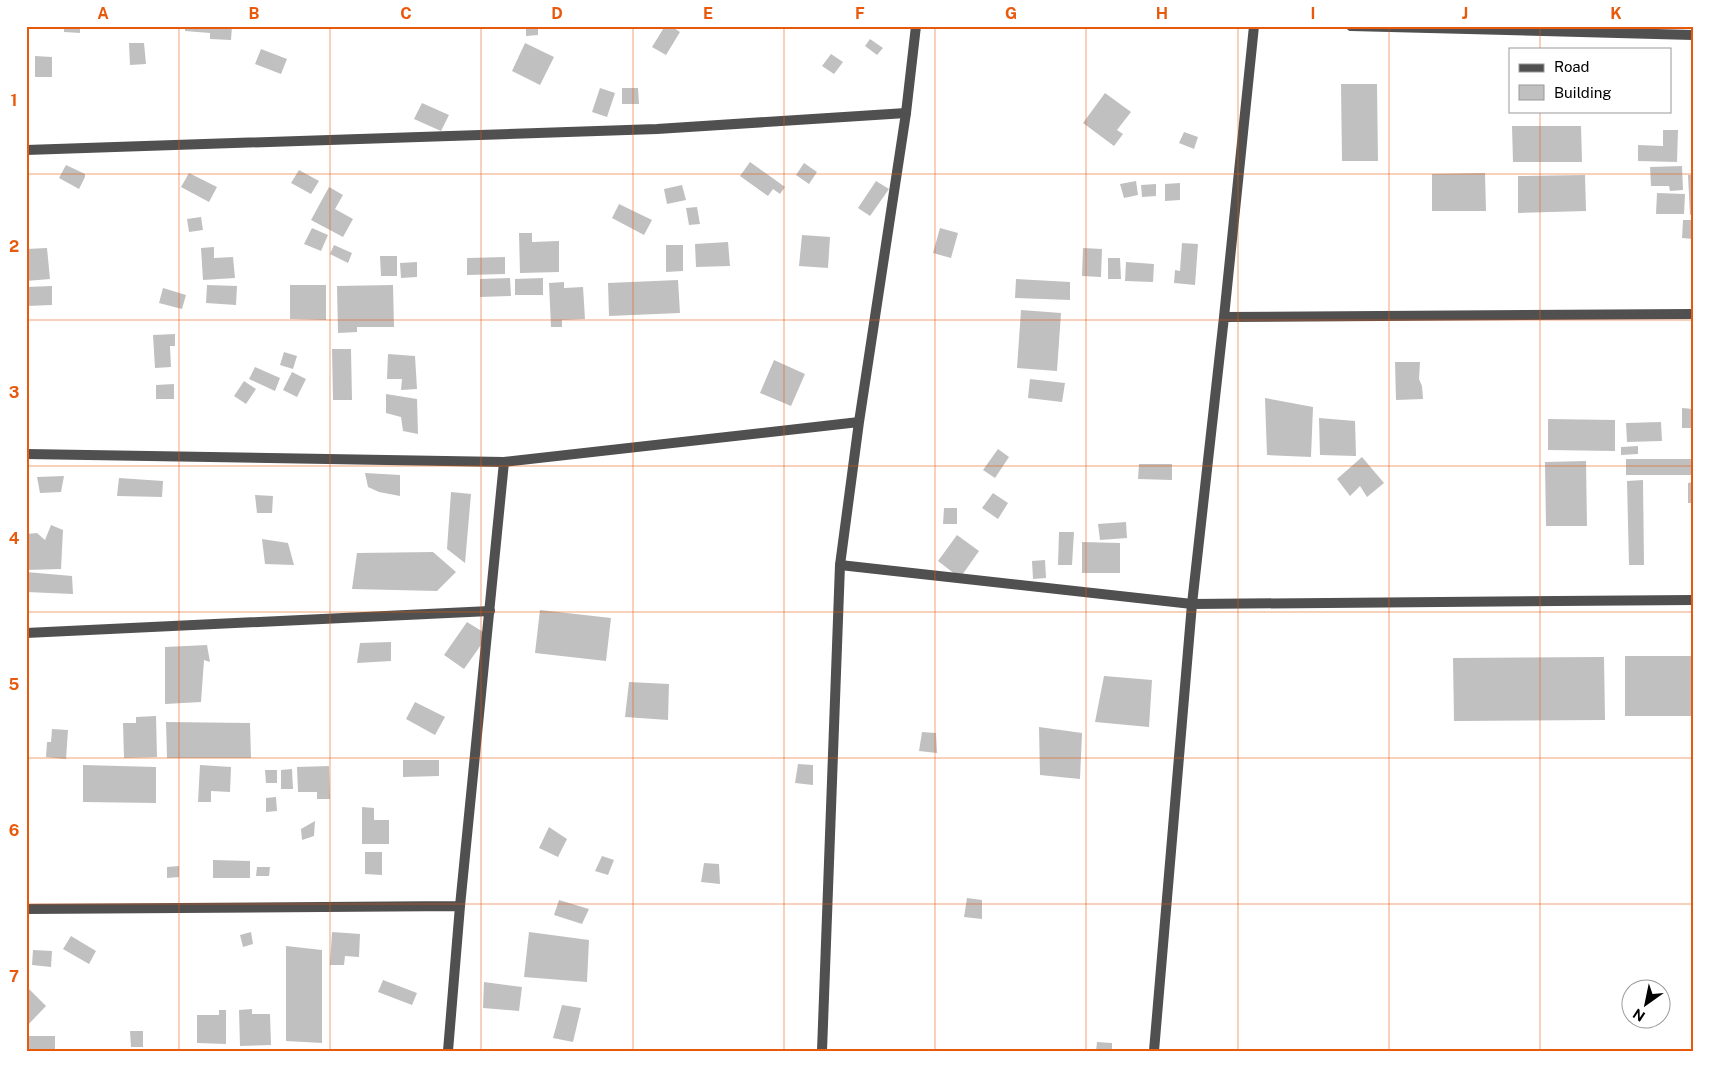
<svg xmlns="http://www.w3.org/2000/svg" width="1719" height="1077" viewBox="0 0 1719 1077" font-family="'Public Sans',sans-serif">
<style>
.building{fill:#c0c0c0}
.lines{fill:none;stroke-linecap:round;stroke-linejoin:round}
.service{stroke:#505050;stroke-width:10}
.minor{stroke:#505050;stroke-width:10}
.grid{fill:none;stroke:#e8590c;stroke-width:1;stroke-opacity:0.55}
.neatline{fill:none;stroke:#e8590c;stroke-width:2}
.grid-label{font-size:16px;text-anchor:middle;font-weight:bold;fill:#e8590c}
</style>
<rect width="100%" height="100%" fill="#fff"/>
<!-- building -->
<path class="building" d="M64,26H80V33L64,32Z
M185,26H232L231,40L210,39V33L185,31Z
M526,26H538V35L526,36Z
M665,26H671L680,32L666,55L652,47Z
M870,39L883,48L877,55L865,46Z
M129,43H144L146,64L130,65Z
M525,43L554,57L540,85L512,71Z
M261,49L287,59L281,74L255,64Z
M831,54L843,62L834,74L822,66Z
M35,56L52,57V77H35Z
M1341,84H1377L1378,161H1342Z
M600,88L615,93L607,117L592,112Z
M622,88H638L639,104H622Z
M1105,93L1131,112L1117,130L1123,134L1114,146L1083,123Z
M422,103L449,115L441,131L414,119Z
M1512,126H1581L1582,162H1513Z
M1663,130H1678L1677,162L1638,161V145L1663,146Z
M1184,132L1198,137L1194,149L1179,143Z
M750,162L785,187L780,194L773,189L768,196L740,176Z
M804,163L817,172L809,184L796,175Z
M66,165L85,174V177L79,189L59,178Z
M1682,166L1683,190L1670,191L1669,186H1651L1650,167Z
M299,170L319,181L311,194L291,183Z
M189,173L217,187L209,202L181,187Z
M1485,173L1486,211H1432V174Z
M1585,175L1586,211L1518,213V176Z
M1688,175H1693V214L1690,215Z
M876,181L889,189L870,216L858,208Z
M1136,181L1138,195L1124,198L1120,184Z
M1180,183V200L1165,201V184Z
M1156,184V196L1142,197L1141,185Z
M682,185L686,200L667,204L664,189Z
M329,187L343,195L335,209L353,219L343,237L311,220Z
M1657,193L1685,194L1684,214H1656Z
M619,204L652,220L644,235L612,218Z
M697,207L700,224L689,225L686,208Z
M201,217L203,230L189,232L187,219Z
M1683,220H1693V239L1682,238Z
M312,228L328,235L321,251L304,244Z
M940,228L958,233L951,258L933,253Z
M519,233H532V242L559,241V272L520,273Z
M802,235L830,237L828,268L799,266Z
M728,242L730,266L696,267L695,244Z
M1182,243L1198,244L1195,285L1174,283L1175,270L1180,271Z
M334,245L352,253L348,263L330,254Z
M666,245H683V271L666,272Z
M214,247V258L233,257L235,278L203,280L201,248Z
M47,248L50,279L26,281V249Z
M1083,248L1102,249L1101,277L1082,276Z
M380,256H397V276H381Z
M505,257V274L467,275V258Z
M1108,258H1120L1121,279H1108Z
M417,262V277L401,278L400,263Z
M1126,262L1154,264L1153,282L1125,281Z
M510,278L511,296L480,297V279Z
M543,278V295H515V279Z
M1016,279L1070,282V300L1015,298Z
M678,280L680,313L609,316L608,283Z
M564,282V288L583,287L585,319L562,320V327H551L549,283Z
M207,285L237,286L236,305L206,303Z
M290,285H326V320L290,319Z
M393,285L394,327H357V332L338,333L337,286Z
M52,286V305L26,306V287Z
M163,288L186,295L182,309L159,303Z
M1021,310L1061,313L1057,371L1017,368Z
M175,334V346H170L171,367L155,368L153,335Z
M332,349H351L352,400H333Z
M284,352L297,356L293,369L280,365Z
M388,354L415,356L417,389L401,390L402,379H387Z
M774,360L805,374L791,406L760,393Z
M1395,362H1420L1419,379L1422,386L1423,399L1396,400Z
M255,367L280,378L275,391L249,379Z
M292,372L306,379L297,397L283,390Z
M1030,379L1065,383L1062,402L1028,398Z
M244,381L256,389L246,404L234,396Z
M174,384V399H156V385Z
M386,394L417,399L418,434L403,431L401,417L386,413Z
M1265,398L1313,407L1311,457L1267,455Z
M1682,408L1693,409V428H1682Z
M1319,418L1355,421L1356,456L1320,455Z
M1548,419L1615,420V451L1548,450Z
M1661,422L1662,441L1627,442L1626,423Z
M1638,446V454L1621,455V447Z
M998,449L1009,457L995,478L983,470Z
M1362,457L1384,483L1367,497L1360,486L1350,496L1337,479Z
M1626,459H1693V475H1626Z
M1586,461L1587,526H1546L1545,462Z
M1139,464H1172V480L1138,479Z
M365,473L400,475V496L379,492L368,487Z
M64,476L61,492L40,493L37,477Z
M119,478L163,481L162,497L117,496Z
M1643,480L1644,565H1629L1627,481Z
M1693,482V503H1688V483Z
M451,492L471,494L465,563L447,549Z
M993,493L1008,503L998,519L982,508Z
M255,495L273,496L272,513H257Z
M944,508H957V524H943Z
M1126,522L1127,538L1100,540L1098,524Z
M51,525L63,530L61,569L26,570V534L37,533L45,540Z
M1059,532H1074L1072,565H1058Z
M957,535L979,551L960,578L938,561Z
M262,539L288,543L294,565L265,564Z
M1082,542L1120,543V573H1082Z
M433,552L456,572L437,591L352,589L357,553Z
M1045,560L1046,578L1033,579L1032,561Z
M26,572L72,576L73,594L26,592Z
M540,610L611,618L606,661L535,653Z
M467,622L488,635L464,669L444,655Z
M391,642V661L357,663L360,643Z
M207,645L210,662L204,660L201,702L165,704V647Z
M1625,656H1693V716H1625Z
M1604,657L1605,720L1454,721L1453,658Z
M1104,676L1152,680L1149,727L1095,722Z
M629,682L669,684L668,720L625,717Z
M415,702L445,717L435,735L406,719Z
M156,716L157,757L124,758L123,723H136V717Z
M166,722L250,723L251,758H167Z
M1039,727L1082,733L1080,779L1040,775Z
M52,729L68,730L66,759L46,757L47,742H51Z
M922,732L936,733L937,753L919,751Z
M403,760H439V776L403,777Z
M798,764L813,765V785L795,783Z
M83,765L156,767V803L83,802Z
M200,765L231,767L230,792L211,791V802H198Z
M329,766L330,799H317V792H298L297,767Z
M292,769L293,789H281V770Z
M265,770H277V783H266Z
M276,797L277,811L266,812V798Z
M362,807L374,808V820H389V844H362Z
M315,821L314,836L302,840L301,829Z
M549,827L567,839L558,857L539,848Z
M365,852H382V875L365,874Z
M602,856L614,860L608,875L595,871Z
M213,860L250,861V878H213Z
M704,863L719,864L720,884L701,882Z
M179,866V877L167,878V867Z
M257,867H270L269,876H256Z
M967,898L982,900V919L964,917Z
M559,900L589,909L582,924L554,915Z
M251,932L253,944L243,947L240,935Z
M332,932L360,934L359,957L345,956L344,965H330Z
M529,932L589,940L587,982L524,977Z
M71,936L96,951L89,964L63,949Z
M286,946L322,950V1043L286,1041Z
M33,950L52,951L51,967L32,965Z
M383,980L417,993L412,1005L378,992Z
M484,982L522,987L519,1011L483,1008Z
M29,989L46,1006L26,1027V992Z
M562,1005L581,1008L573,1042L553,1038Z
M252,1009V1014H270L271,1045L240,1046L239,1010Z
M219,1010H226V1044L197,1043V1015H219Z
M130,1031H143V1047H131Z
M26,1036H55V1050H26Z
M1097,1042L1112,1043V1051H1096Z"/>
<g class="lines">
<!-- service -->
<path class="service" d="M1351,26L1693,35
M26,150L657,129L906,113
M1224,317L1693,314
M840,565L1192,604L1693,600
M26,633L490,611
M1154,1051L1192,604L1224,317L1254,26"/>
<!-- minor -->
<path class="minor" d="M26,454L504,462L859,422
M26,909L460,906
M448,1051L460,906L504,462
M822,1051L840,565L859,422L906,113L916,26"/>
</g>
<!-- grid -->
<path class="grid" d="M179,26V1051M330,26V1051M481,26V1051M633,26V1051M784,26V1051M935,26V1051M1086,26V1051M1238,26V1051M1389,26V1051M1540,26V49M1540,111V1051M26,174H1693M26,320H1693M26,466H1693M26,612H1693M26,758H1693M26,904H1693"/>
<!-- border -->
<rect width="1719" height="1077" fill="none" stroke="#ffffff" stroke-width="55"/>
<!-- legend -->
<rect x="1509" y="48" width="162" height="65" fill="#ffffff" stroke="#999999"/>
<rect x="1519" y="64" width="25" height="8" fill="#505050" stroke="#999999"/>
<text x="1554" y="72" font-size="15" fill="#000000">Road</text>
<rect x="1519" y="85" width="25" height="15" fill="#c0c0c0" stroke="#999999"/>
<text x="1554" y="98" font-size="15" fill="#000000">Building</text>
<!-- north arrow -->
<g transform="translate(1646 1004) rotate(213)"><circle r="24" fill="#ffffff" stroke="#999999"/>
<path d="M0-4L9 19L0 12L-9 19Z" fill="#000000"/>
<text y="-8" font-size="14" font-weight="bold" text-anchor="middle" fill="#000000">N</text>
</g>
<rect x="28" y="28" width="1664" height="1022" class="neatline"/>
<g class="grid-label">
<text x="103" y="19">A</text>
<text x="254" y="19">B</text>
<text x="406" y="19">C</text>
<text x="557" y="19">D</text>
<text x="708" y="19">E</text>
<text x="860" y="19">F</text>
<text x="1011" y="19">G</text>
<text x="1162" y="19">H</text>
<text x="1313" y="19">I</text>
<text x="1465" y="19">J</text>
<text x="1616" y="19">K</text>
<text x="14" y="106">1</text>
<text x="14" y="252">2</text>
<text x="14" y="398">3</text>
<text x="14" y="544">4</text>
<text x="14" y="690">5</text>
<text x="14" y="836">6</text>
<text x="14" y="982">7</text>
</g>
</svg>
